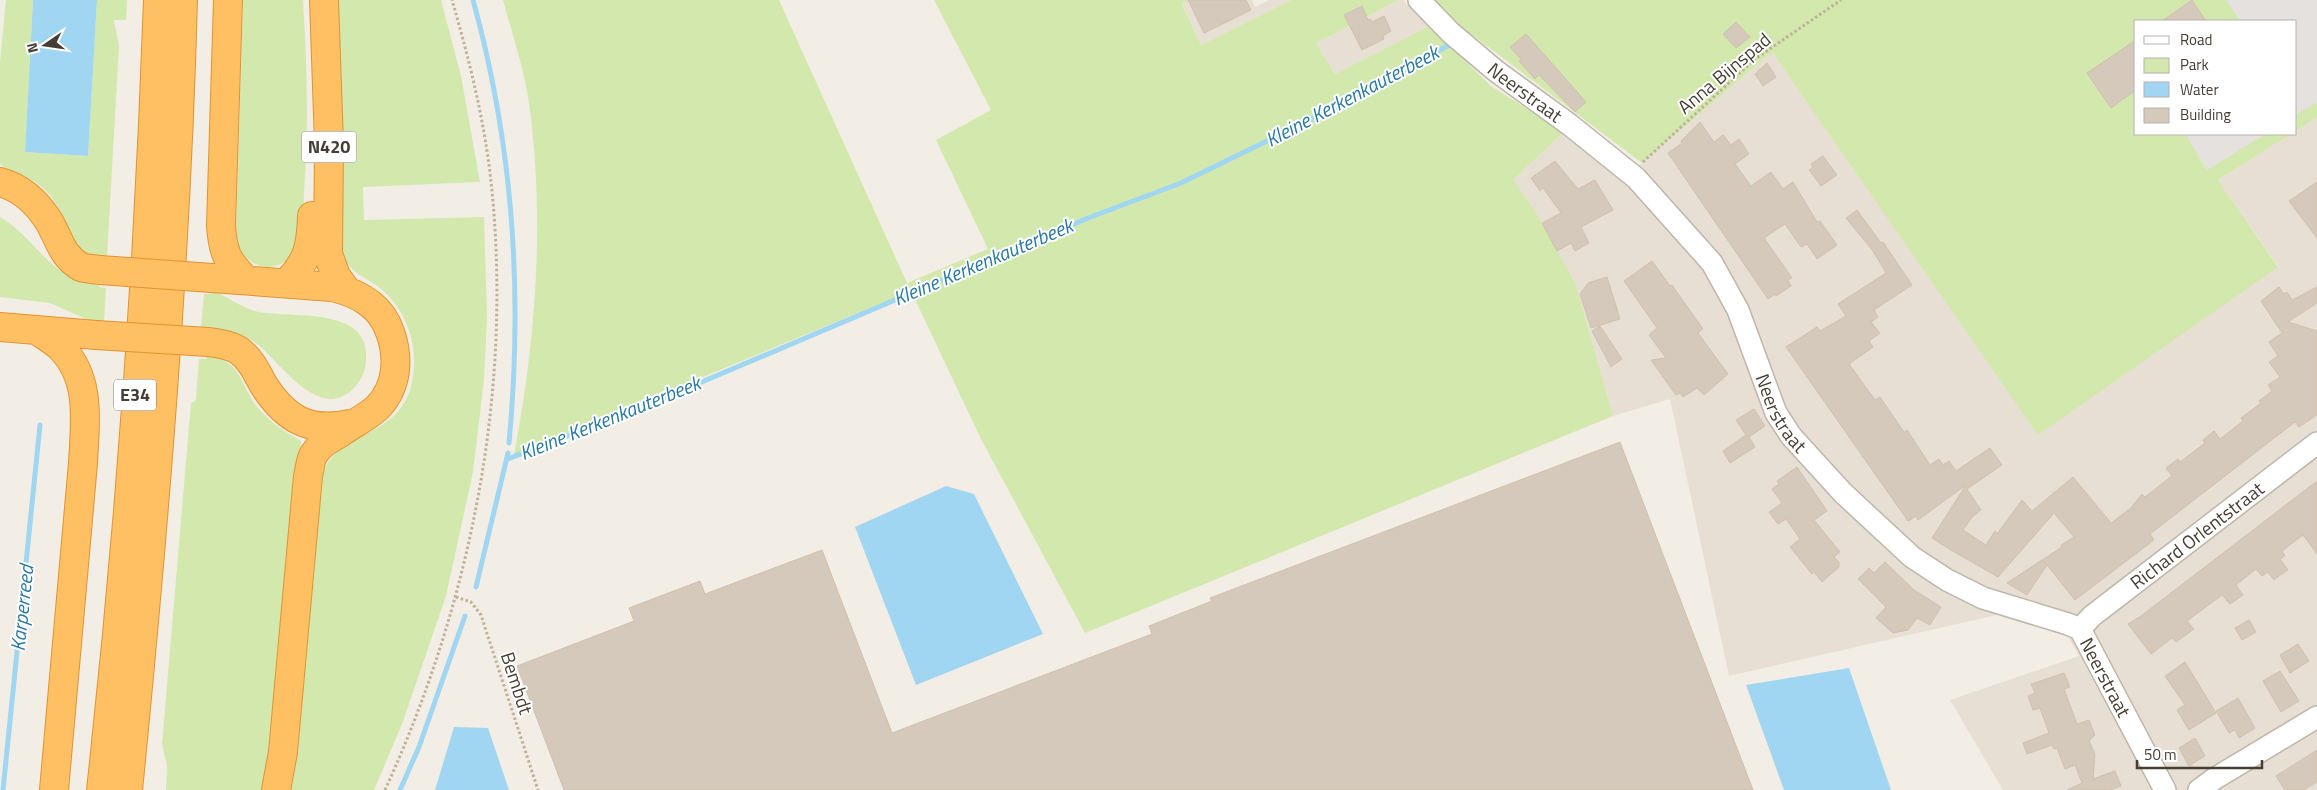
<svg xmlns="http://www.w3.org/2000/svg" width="2317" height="790" viewBox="0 0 2317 790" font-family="'Titillium Web',sans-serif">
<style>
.residential{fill:#e7dfd3}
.green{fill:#d2e8ad}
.parking{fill:#e4e1de}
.water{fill:#a0d6f1}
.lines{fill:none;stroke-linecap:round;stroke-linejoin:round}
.stream{stroke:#a0d6f1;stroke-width:5}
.building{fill:#d5c9bb;stroke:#d0c0ae}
.minor-casing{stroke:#bfb5a8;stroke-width:24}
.highway-casing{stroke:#e09332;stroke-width:30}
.path{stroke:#c1b099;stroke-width:3;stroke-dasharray:2.5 2.5;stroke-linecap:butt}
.minor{stroke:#fff;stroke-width:21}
.highway{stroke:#ffc064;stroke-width:28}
.highway-bridge-casing{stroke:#e09332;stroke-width:30;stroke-linecap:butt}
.highway-bridge{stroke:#ffc064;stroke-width:28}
.labels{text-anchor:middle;stroke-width:4;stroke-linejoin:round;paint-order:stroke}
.shield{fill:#fff;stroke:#7e7872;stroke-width:1}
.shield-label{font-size:18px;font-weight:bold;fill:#463e35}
.street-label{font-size:19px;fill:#463e35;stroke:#fff}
.water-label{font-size:20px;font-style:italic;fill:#2978a3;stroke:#fff}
</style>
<rect width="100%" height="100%" fill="#f3eee5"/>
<!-- residential -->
<path class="residential" d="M1188,0H1252L1255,7L1269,0H1291L1201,45L1182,3Z
M1399,0H1403L1429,26L1335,74L1316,43Z
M1772,52L2038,434L2278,266L2218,180L2291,134H2296V131L2317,117V790H2003L1950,700L2079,656L2066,633L2001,614L1729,676L1670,399L1613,416L1576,285L1513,180L1564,132L1628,179L1642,163Z"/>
<!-- green -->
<path class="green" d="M6,0H33L25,152L88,156L97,0H127L126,20H114L119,46L107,256L100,255L99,259C70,253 66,213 49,194C36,178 16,175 0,164V62Z
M243,0H303C307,64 309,127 304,191C303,206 305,225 300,240C290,277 243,276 236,236Z
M332,0H441L461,76L480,182L363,187L364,220L484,217L487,317L484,379L473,472L446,596L402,724L374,790H290L298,738L320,490C322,482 323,471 327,464C346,432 394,436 410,390C421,355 410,313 381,289C362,274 349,274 339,248Z
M503,0H779L907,283L988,249L936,140L991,110L934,0H1188L1182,4L1201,45L1291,0H1399L1316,43L1335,74L1429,26L1491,86L1564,132L1513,180L1536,213L1576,285L1613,416L1085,633L981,439L911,291L514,455C536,340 545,219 529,103C524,69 512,33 503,0Z
M1426,0H2317V117L2296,131V21H2136V134H2291L2218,180L2278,267L2038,435L1772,52L1642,163Z
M0,217C38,239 49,281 99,282V287L106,288L104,321H97V324L50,303L0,297Z
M211,289C226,296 243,309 259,312C289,318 365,307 366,353C367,366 364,378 354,388C319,424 280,361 256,343C242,333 225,332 208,331L209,328L201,327L204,294H211Z
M207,355C244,362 239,385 258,408C271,423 285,432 301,441L299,487L265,790H166L167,766L162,744L191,403L196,400L199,359H206Z"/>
<!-- parking -->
<path class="parking" d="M2226,0H2317V102L2296,115V21H2240Z
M2185,134H2266L2207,170Z"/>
<!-- water -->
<path class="water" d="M33,0H97L88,156L25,152Z
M946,486L974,494L1043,634L916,685L855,527Z
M1849,668L1891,790H1784L1746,685Z
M454,727L488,728L509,790H435Z"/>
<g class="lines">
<!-- stream -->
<path class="stream" d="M473,0C513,144 523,294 509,443
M508,459L657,401L1088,218L1181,183L1312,119L1449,45
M476,587L508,453
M3,790L40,425
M400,790L419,747L465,616"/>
</g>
<!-- building -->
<path class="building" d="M1188,0H1246L1251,10L1204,33Z
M2192,0L2206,21H2162Z
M1362,6L1368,20L1370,19L1372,22L1384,16L1391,31L1383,36L1384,39L1362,50L1344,15Z
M1736,22L1750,37L1736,48L1723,34Z
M1526,34L1586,102L1575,112L1539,75L1535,79L1519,61L1521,59L1510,47Z
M2136,40V90L2111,108L2087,73Z
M1767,63L1776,77L1763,86L1755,74Z
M1700,122L1714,142L1723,135L1731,145L1739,139L1749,154L1735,164L1751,186L1771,172L1783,189L1793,182L1817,222L1820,221L1837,245L1817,259L1807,244L1801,247L1785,224L1764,238L1792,278L1788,280L1791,286L1776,296L1775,294L1768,299L1668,153L1682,143L1681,141Z
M1823,156L1837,175L1821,186L1809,170L1813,167L1811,164Z
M1555,161L1578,189L1595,180L1613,210L1581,227L1589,243L1575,251L1571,243L1557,251L1542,223L1561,213L1543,188L1540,191L1531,178Z
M2317,182V238L2289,201Z
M1857,210L1881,243L1883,242L1912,285L1874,310L1878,317L1871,322L1880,333L1869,341L1873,347L1849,364L1875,400L1880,397L1904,432L1907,430L1930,465L1939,459L1943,465L1949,461L1956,471L1990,448L1997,458L2002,465L1967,489L1981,510L1972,517L1963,530L1986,545L1995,531L1997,534L2022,500L2032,511L2073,477L2111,523L2131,508L2142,494L2145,497L2172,476L2166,468L2178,459L2180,462L2205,443L2203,440L2214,431L2220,439L2243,421L2241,418L2261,403L2259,401L2272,391L2268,385L2280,377L2269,362L2278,356L2269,342L2282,333L2261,301L2279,287L2284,294L2287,292L2292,300L2317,287V303L2288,322L2317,331V415L2299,427L2295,422L2251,456L2150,534L2154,540L2075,600L2047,565L2027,595L2007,583L2062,547L2061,545L2074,537L2054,513L1998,577L1951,550L1932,538L1966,485L1918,520L1916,516L1908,521L1786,347L1817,327L1820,331L1846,316L1838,304L1886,273L1873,251L1846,218Z
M1652,261L1670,286L1672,285L1703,329L1698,333L1728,374L1704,395L1697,388L1683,397L1680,393L1676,395L1651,360L1666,358L1649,335L1657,328L1624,281Z
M1607,277L1620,319L1591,328L1580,294L1588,283Z
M1600,326L1622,359L1611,367L1592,331Z
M1754,409L1765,426L1749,437L1755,447L1730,463L1723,451L1746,435L1736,420Z
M1620,442L1753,790H564L517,666L634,621L629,608L700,581L705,594L822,550L892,733L1152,634L1149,626L1212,601L1210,598Z
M1797,467L1827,511L1814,520L1840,552L1834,557L1839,562V567L1822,582L1814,572L1812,574L1790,547L1800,539L1786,519L1778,524L1769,512L1782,503L1772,489L1779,484L1777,481Z
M2317,481V554L2303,535L2282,551L2285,556L2280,559L2288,570L2280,575L2274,580L2268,572L2262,576L2256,569L2236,585L2243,595L2230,604L2222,595L2187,621L2194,629L2176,642L2172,638L2151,654L2128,624L2141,616Z
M1885,562L1914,590L1941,607L1930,625L1917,618L1908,630L1893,633L1876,618L1886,607L1858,579L1869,568L1874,573Z
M2249,620L2256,632L2242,640L2235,628Z
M2298,644L2309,661L2290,673L2280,655Z
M2185,662L2216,713L2189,730L2177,710L2185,705L2165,676Z
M2280,671L2299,701L2281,712L2263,681Z
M2064,673L2070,687L2064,689L2077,724L2089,720L2095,735L2089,741L2095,754L2093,779L2115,771L2121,786L2110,790H2067L2082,783L2075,765L2065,769L2057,748L2054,749L2052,745L2027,754L2023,743L2049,733L2040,708L2033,710L2028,696L2035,693L2031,684Z
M2238,698L2255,728L2239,738L2235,730L2229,733L2216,711Z
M2195,738L2205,756L2189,766L2179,748Z
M2317,750V782L2304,790H2285L2276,776Z"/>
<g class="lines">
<!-- minor casing -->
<g class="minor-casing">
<g id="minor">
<path id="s1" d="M1419,0L1451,33L1496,71L1570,125L1636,178L1712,263L1738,310L1776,413L1791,436L1843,493L1912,557L1947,580L1983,598L2068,624L2080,629L2165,790"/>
<path id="s2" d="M2080,629L2092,616L2317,443"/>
<path d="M2199,790L2214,779L2317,717"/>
</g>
</g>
<!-- highway casing -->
<g class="highway-casing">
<path id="highway" d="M228,0L221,226C223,253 227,261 246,280
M324,0L329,144L328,254L336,276L346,290
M0,182C21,188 36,201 48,220C59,237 61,256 81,267C86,269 94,269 100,270
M212,278L332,287C358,293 381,305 390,332C399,357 398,386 378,407C368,417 352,424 340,433C330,439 321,443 314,454C310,460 310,469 308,476L283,752L276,790
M286,283C308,262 311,246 312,216
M0,327L96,335
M38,331C45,336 54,341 60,347C92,378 85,423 83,463L54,790
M208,342C217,343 230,345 238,350C250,358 256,371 263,384C285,419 309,433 350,424
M101,790C130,528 149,264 158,0
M128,790C154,527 176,264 183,0"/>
</g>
<!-- path -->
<path class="path" d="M1643,162L1755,59L1841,0
M456,597L471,602L481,615L538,790
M385,790C470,604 512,396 492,191C486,127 470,62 452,0"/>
<!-- minor -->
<use href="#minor" class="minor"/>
<!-- highway -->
<use href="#highway" class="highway"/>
<!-- highway-bridge casing -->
<g class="highway-bridge-casing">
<path id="highway-bridge" d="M100,270L212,278
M96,335L208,342"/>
</g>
<!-- highway-bridge -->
<use href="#highway-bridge" class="highway-bridge"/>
</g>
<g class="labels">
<!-- shield labels -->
<g class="shield">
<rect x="301.5" y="131.5" width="55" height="31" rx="4"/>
<rect x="114" y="379.5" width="42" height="31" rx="4"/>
</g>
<g class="shield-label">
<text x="329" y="153">N420</text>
<text x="135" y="401">E34</text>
</g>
<!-- street labels -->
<g class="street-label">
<text transform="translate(1724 73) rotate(-40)" y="7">Anna Bijnspad</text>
<text dy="7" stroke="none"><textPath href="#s1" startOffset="141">Neerstraat</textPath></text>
<text dy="7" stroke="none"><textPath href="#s1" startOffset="561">Neerstraat</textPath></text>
<text dy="7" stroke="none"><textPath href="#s2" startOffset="150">Richard Orlentstraat</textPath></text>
<text dy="7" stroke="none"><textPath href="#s1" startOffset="996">Neerstraat</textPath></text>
<text transform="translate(517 683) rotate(72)" y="7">Bembdt</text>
</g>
<!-- water labels -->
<g class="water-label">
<text transform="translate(1352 96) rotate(-28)" y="7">Kleine Kerkenkauterbeek</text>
<text transform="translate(983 262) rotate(-23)" y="7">Kleine Kerkenkauterbeek</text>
<text transform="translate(610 418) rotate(-22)" y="7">Kleine Kerkenkauterbeek</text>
<text transform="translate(22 608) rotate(-84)" y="7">Karperreed</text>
</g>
</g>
<!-- legend -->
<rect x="2134" y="20" width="162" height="115" fill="#ffffff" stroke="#b5b2ae"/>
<rect x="2144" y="36" width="25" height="8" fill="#ffffff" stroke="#b5b2ae"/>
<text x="2180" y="45" font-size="15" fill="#463e35">Road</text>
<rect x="2144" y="58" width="25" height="15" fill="#d2e8ad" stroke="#b5b2ae"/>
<text x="2180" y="70" font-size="15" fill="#463e35">Park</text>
<rect x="2144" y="82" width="25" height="15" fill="#a0d6f1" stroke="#b5b2ae"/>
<text x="2180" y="95" font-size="15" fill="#463e35">Water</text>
<rect x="2144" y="108" width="25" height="15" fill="#d5c9bb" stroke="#b5b2ae"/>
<text x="2180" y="120" font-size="15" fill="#463e35">Building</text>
<!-- north arrow -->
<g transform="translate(45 45) rotate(257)" stroke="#ffffff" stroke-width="4" paint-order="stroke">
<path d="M0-4L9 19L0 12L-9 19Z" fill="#463e35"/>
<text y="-8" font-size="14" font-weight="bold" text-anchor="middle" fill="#463e35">N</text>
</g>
<!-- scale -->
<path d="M2137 760v8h125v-8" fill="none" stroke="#463e35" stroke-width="2.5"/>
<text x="2144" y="760" font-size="15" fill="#463e35" stroke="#ffffff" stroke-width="4" paint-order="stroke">50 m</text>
</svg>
